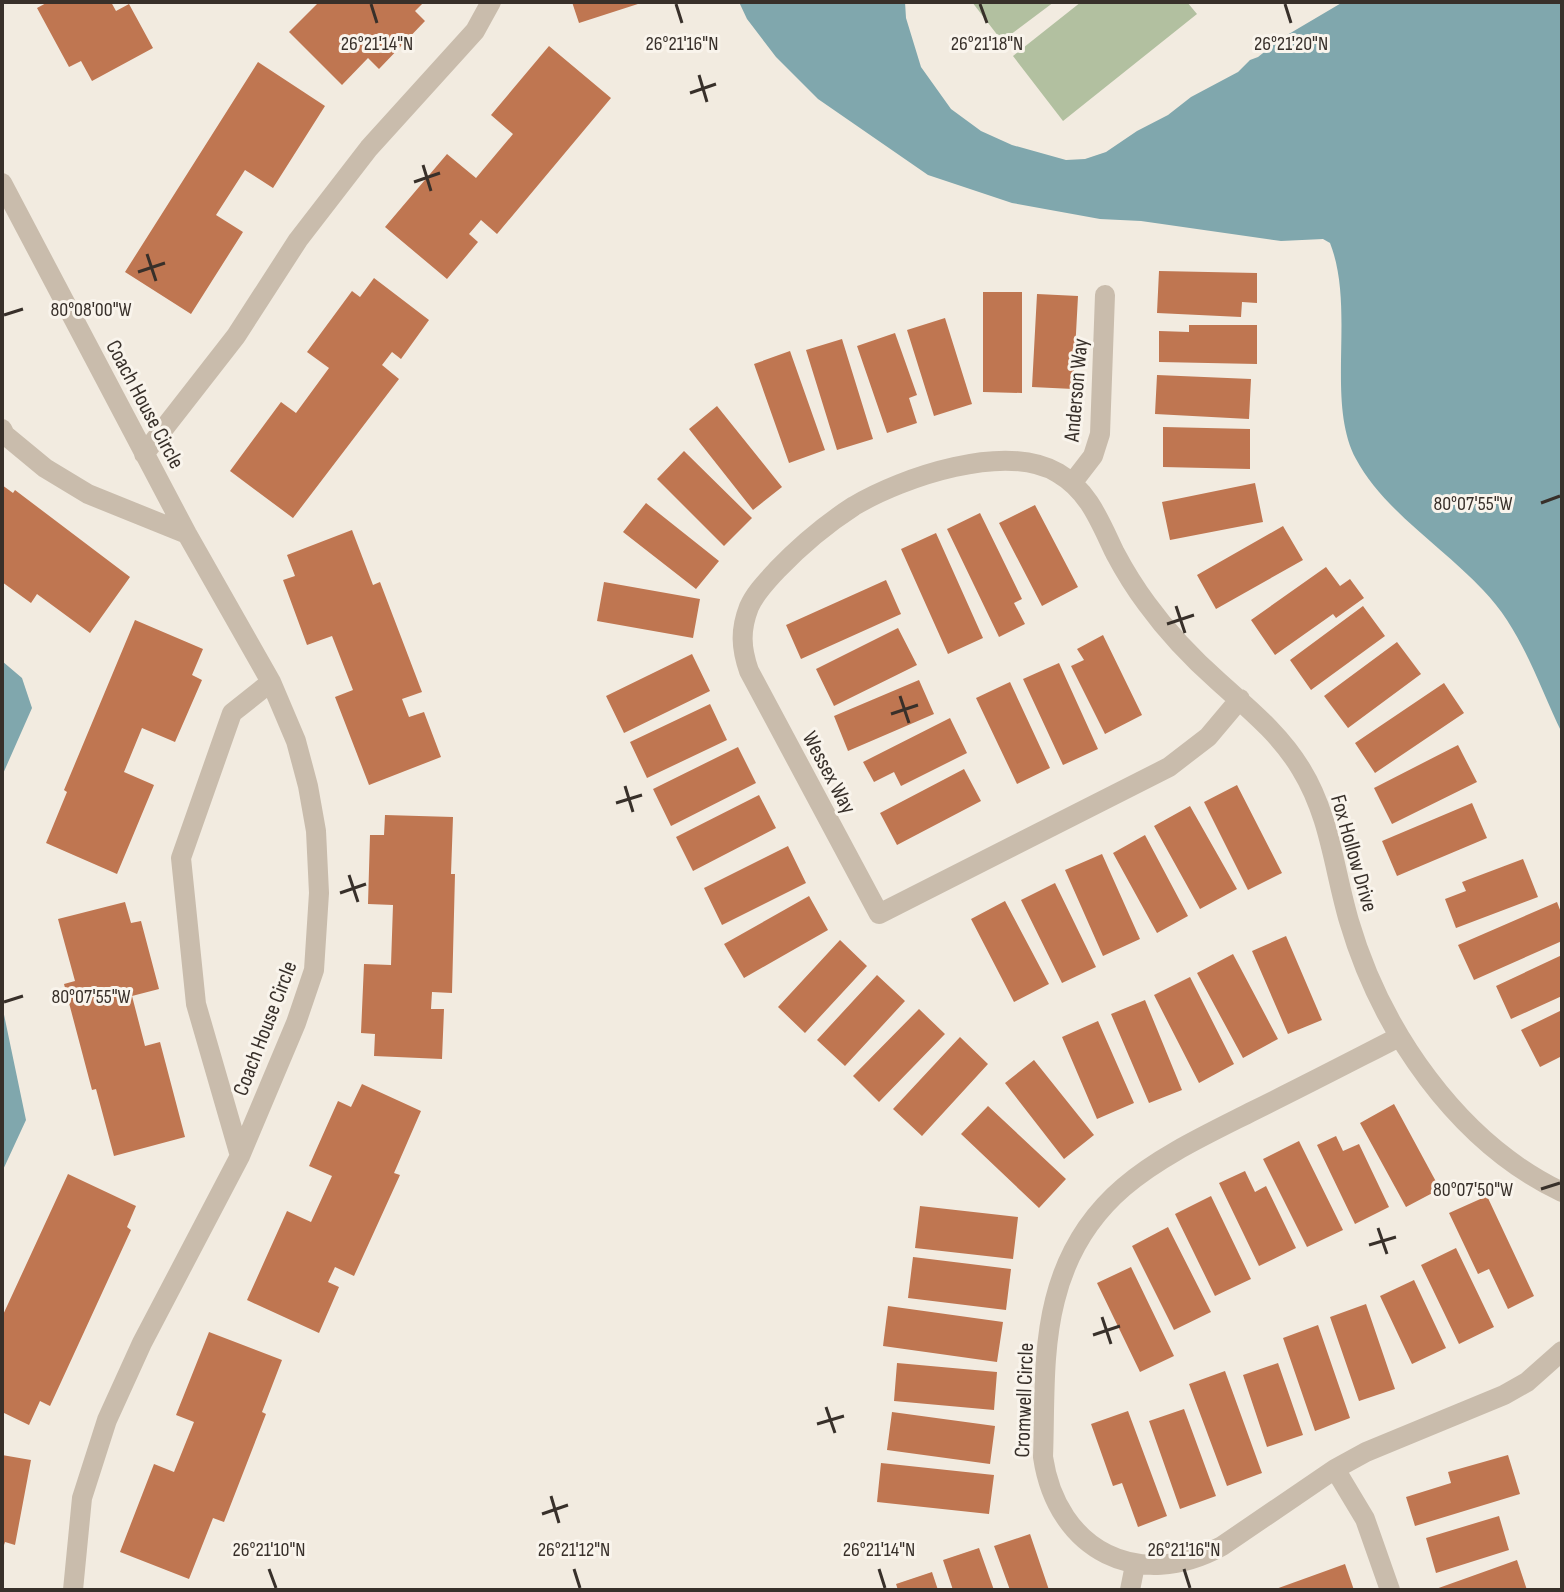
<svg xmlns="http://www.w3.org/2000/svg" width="1564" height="1592" viewBox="0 0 1564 1592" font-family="'Sofia Sans Condensed',sans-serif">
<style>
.green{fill:#b2c0a0}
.water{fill:#80a7ad}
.building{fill:#bf7651}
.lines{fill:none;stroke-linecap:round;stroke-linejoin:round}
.minor{stroke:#c9bcac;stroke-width:20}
.ticks{fill:none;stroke:#38302a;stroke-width:3}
.labels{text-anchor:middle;stroke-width:6;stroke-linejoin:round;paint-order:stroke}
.street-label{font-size:22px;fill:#38302a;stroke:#f9f4ec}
.ticks-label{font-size:20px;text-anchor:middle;fill:#38302a;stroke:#f9f4ec;stroke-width:6;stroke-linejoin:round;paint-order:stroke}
</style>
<rect width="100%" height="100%" fill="#f2ebe0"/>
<!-- green -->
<path class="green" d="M972,2H1054L1002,41Z
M1081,2H1187L1197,14L1063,121L1013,56Z"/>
<!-- water -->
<path class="water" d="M739,2H905L906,18L921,67L951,109L981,131L1012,145L1066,160L1085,159L1106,152L1137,131L1168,115L1191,97L1238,72L1250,60L1258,57L1282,38L1343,2H1562V733C1538,684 1522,630 1483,590C1444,548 1383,510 1356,459C1325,401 1356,309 1330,243L1323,239L1281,241L1141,221L1100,219L1012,203L928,175L818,99L776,57L747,19Z
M2,661L22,678L32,708L2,776Z
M2,1005L26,1120L2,1172Z"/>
<!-- building -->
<path class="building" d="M48,2H111L116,11L129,4L153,48L92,81L81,61L69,67L37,8Z
M319,2H424L415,11L425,21L379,69L368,58L342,85L289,32Z
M572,2H641V3L579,23Z
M549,46L611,98L497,234L481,220L469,234L478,242L447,279L385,227L447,154L476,178L513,134L491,115Z
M258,62L325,106L273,188L245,170L216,215L243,232L191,314L125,272Z
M1159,271L1257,273V303L1242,302L1241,317L1157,313Z
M374,278L429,320L401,359L392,352L382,365L399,379L293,518L230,471L281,402L296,413L329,368L307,352L352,291L360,297Z
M983,292H1022V393L983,392Z
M1037,294L1078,296L1073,389L1032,387Z
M945,318L972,404L934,416L907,330Z
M1189,325H1257V364L1159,362V331L1189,332Z
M895,333L917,395L909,398L917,423L887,433L857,346Z
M842,339L873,439L837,450L806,350Z
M790,351L825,450L789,463L754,364Z
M1157,375L1251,379L1249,419L1155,414Z
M717,406L782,487L753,510L689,429Z
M1163,427L1250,429V469L1163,467Z
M684,451L752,518L724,546L657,479Z
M1255,483L1263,522L1170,540L1162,502Z
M2,485L13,493L15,490L130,577L90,633L37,594L31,603L2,582Z
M646,503L719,561L696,589L623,532Z
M1035,505L1078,587L1042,606L999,523Z
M980,513L1022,599L1014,603L1025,624L999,637L947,529Z
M1283,526L1303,560L1216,609L1197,575Z
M352,530L373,585L380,582L422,692L402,699L409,717L424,712L441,757L369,785L335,697L353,690L332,636L307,645L283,580L295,576L287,555Z
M936,533L983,638L948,654L901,549Z
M1326,567L1340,586L1350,579L1364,598L1336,618L1333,614L1275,655L1251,620Z
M886,580L901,614L801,659L786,625Z
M604,582L700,599L693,638L597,621Z
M1363,606L1385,636L1311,690L1290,660Z
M135,620L203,649L192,675L202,680L175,742L142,728L124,772L154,785L117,874L46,843L67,792L64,790Z
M898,628L917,665L834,706L816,669Z
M1103,635L1142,715L1105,734L1071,666L1084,660L1077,649Z
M1397,642L1421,674L1348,728L1324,696Z
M692,654L710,691L624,733L606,696Z
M1059,663L1098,749L1063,765L1023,679Z
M919,680L934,714L848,751L834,716Z
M1010,682L1050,768L1017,784L976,698Z
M1444,683L1464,713L1375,773L1355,743Z
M710,704L727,740L647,778L630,742Z
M950,718L967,753L901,786L894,772L874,782L863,762Z
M1458,745L1477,782L1392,824L1374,788Z
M738,747L756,783L671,826L653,789Z
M964,769L981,801L897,845L880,813Z
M1237,785L1282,873L1248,890L1204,802Z
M759,795L776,828L693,871L676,837Z
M1472,803L1487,838L1397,876L1382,841Z
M1190,806L1237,889L1200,909L1154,826Z
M385,815L453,817L451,874H455L452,993L432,992L431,1009H444L442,1059L374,1056L375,1034L361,1033L364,964L391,965L393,905L368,904L370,835H384Z
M1145,835L1188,916L1157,933L1113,853Z
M788,846L806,883L722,925L704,888Z
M1102,854L1140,939L1103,956L1065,870Z
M1523,859L1538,897L1456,928L1445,899L1466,891L1462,882Z
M1055,883L1096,967L1062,983L1021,900Z
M809,896L828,930L744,978L724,944Z
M1005,901L1049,984L1014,1002L971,919Z
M125,902L131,923L141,921L159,989L132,996L145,1046L160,1042L185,1137L114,1156L96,1089L92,1090L64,984L75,981L58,919Z
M1557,902L1562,915V941L1474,980L1458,945Z
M1286,936L1322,1020L1288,1034L1252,951Z
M840,940L867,966L805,1033L778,1007Z
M1233,954L1278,1039L1243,1058L1197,973Z
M1562,955V996L1511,1019L1496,986Z
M877,975L905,1001L845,1066L817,1040Z
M1190,977L1234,1064L1199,1083L1154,995Z
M1145,1000L1182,1090L1149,1103L1111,1014Z
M919,1009L945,1034L879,1102L853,1076Z
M1562,1010V1056L1540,1067L1521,1030Z
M1098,1021L1134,1103L1097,1119L1062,1037Z
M960,1037L988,1064L922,1136L893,1109Z
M1034,1060L1094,1135L1064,1159L1005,1083Z
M362,1084L421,1111L394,1173L400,1175L354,1276L335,1267L328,1282L339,1287L319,1333L247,1300L287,1211L311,1222L332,1176L309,1166L338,1101L351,1107Z
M1394,1104L1440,1189L1406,1207L1360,1123Z
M988,1106L1066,1179L1039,1208L961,1134Z
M1336,1136L1343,1151L1359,1144L1389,1207L1355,1224L1317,1145Z
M1299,1141L1343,1230L1307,1247L1263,1159Z
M1245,1171L1255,1192L1266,1186L1296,1248L1259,1266L1219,1183Z
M68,1174L136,1206L127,1227L131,1230L50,1406L40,1401L29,1425L2,1412V1317Z
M1211,1196L1251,1279L1215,1296L1175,1214Z
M1487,1196L1534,1296L1508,1309L1489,1269L1478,1274L1449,1213Z
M920,1206L1018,1217L1013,1259L915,1248Z
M1168,1227L1211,1312L1174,1330L1132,1246Z
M1456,1248L1494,1327L1459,1344L1421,1265Z
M913,1257L1011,1269L1006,1310L908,1298Z
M1131,1267L1174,1356L1140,1372L1097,1283Z
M1414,1280L1446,1348L1412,1364L1380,1296Z
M1366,1304L1395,1389L1359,1401L1330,1317Z
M888,1306L1003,1322L997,1362L883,1346Z
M1318,1325L1350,1418L1315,1431L1283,1338Z
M209,1332L282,1360L262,1412L266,1414L224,1522L213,1518L189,1579L120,1552L154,1464L174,1472L194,1422L176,1415Z
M897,1363L997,1372L994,1410L894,1401Z
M1278,1363L1303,1435L1267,1447L1243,1375Z
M1225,1371L1262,1473L1227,1486L1189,1384Z
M1184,1409L1216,1496L1180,1509L1149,1421Z
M1128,1411L1167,1516L1138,1527L1122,1483L1113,1486L1091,1424Z
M892,1412L995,1426L990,1464L887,1450Z
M2,1455L31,1460L15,1545L5,1542L3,1548Z
M1508,1455L1520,1494L1415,1526L1406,1497L1451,1483L1448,1472Z
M881,1463L994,1475L989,1514L877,1502Z
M1499,1516L1509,1550L1436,1573L1426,1538Z
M1030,1534L1049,1590H1010L994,1546Z
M979,1548L994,1590H953L943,1560Z
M1517,1560L1527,1590H1433Z
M1345,1564L1354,1590H1273Z
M932,1572L938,1590H898L896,1584Z"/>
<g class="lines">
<!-- minor -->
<path class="minor" d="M2,183L187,534L271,682L296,741L308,786L316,831L319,893L314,970L296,1023L240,1156L142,1343L107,1420L82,1498L73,1590
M2,429L5,435L45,468L88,494L187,534
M144,454L236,336L298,240L369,148L475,31L491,2
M1073,482L1093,456L1100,434L1105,295
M1240,699L1208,737L1169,767L879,914L749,671C741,648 740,630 749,607C755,593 767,581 777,570C800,546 826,524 854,506C903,477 1005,442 1058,473C1089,491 1100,522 1115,553C1124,570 1135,588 1147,604C1168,633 1193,659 1219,682C1249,709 1280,734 1301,769C1330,816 1334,870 1349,921C1381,1030 1457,1142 1562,1192
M1399,1037C1350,1062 1302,1087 1253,1111C1162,1157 1082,1191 1055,1300C1042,1351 1045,1405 1043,1457C1057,1551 1139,1592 1222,1546L1335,1469L1366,1452L1504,1395L1527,1382L1562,1351
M240,1156L196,1004L181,858L232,713L271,682
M1335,1469L1365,1519L1390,1590
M1130,1590L1135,1565"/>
</g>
<!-- ticks -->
<path class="ticks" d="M371,4L377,23M676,4L682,23M980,4L987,23M1285,4L1291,23M699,75L707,102M690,93L716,84M423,165L431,191M414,182L440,173M147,254L156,281M138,272L165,263M4,315L23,309M1541,503L1560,496M1176,606L1185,633M1167,624L1194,615M900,696L909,723M891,714L918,705M625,786L633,812M616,803L642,795M349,875L358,902M340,893L366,884M4,1002L23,996M1541,1189L1560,1183M1378,1228L1387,1254M1369,1245L1396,1237M1102,1317L1111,1344M1093,1335L1120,1326M826,1407L835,1433M817,1424L844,1416M551,1496L559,1523M542,1514L568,1505M269,1569L276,1588M574,1569L580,1588M879,1569L885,1588M1184,1569L1190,1588"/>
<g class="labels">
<!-- street labels -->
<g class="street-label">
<text transform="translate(1075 390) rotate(-85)" y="8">Anderson Way</text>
<text transform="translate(146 404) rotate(62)" y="8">Coach House Circle</text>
<text transform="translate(830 772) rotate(62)" y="8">Wessex Way</text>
<text transform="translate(1355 853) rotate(74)" y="8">Fox Hollow Drive</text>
<text transform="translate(264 1028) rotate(-69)" y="8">Coach House Circle</text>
<text transform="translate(1023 1400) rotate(-88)" y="8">Cromwell Circle</text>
</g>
</g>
<g class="ticks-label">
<text x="377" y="50">26°21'14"N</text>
<text x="682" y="50">26°21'16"N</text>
<text x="987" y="50">26°21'18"N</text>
<text x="1291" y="50">26°21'20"N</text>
<text x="91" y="316">80°08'00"W</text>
<text x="1473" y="510">80°07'55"W</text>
<text x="91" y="1003">80°07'55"W</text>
<text x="1473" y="1196">80°07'50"W</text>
<text x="269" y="1556">26°21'10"N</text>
<text x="574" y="1556">26°21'12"N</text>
<text x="879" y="1556">26°21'14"N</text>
<text x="1184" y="1556">26°21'16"N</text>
</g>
<!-- border -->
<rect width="1564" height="1592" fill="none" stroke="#38302a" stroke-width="8"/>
</svg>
